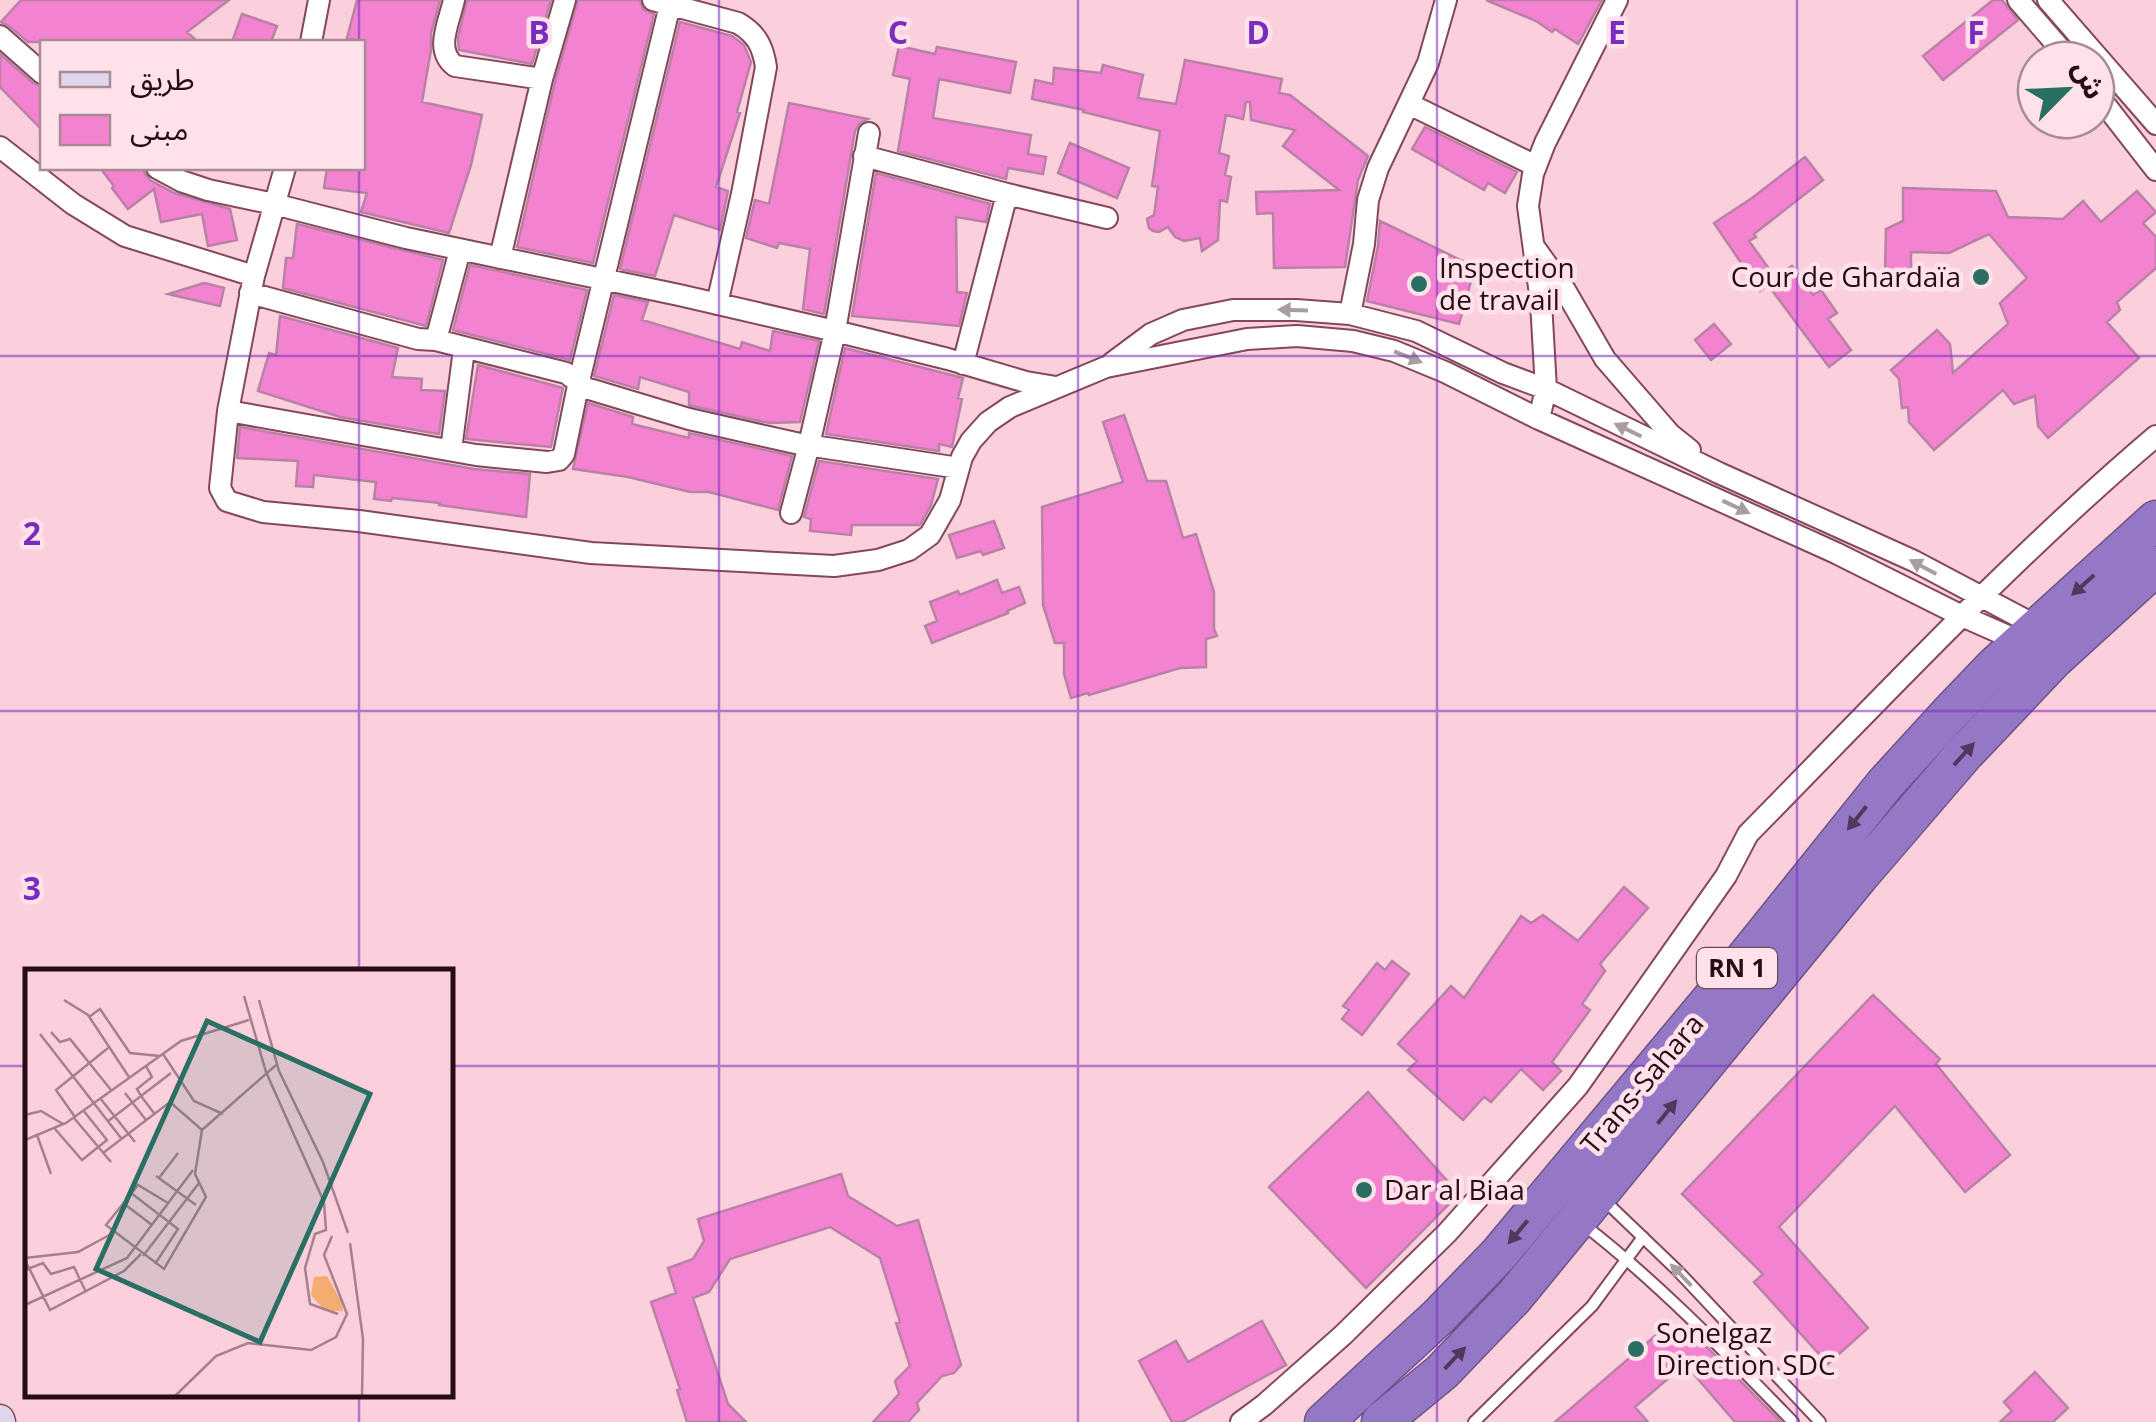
<svg xmlns="http://www.w3.org/2000/svg" width="2156" height="1422" viewBox="0 0 2156 1422" font-family="'Open Sans','Noto Sans Arabic',sans-serif">
<style>
.building{fill:#f383d1;stroke:#ba81a7;stroke-width:2.5}
.lines{fill:none;stroke-linecap:round;stroke-linejoin:round}
.lane-casing{stroke:#84475b;stroke-width:14}
.street-casing{stroke:#84475b;stroke-width:24}
.secondary-casing{stroke:#84475b;stroke-width:31}
.highway-casing{stroke:#6d5287;stroke-width:41}
.lane{stroke:#fff;stroke-width:10}
.street{stroke:#fff;stroke-width:20}
.secondary{stroke:#dfd6ee;stroke-width:28}
.highway{stroke:#9478c5;stroke-width:38}
.oneway{fill:#a89ea1}
.oneway2{fill:#51375b}
.grid{fill:none;stroke:#7b2cbf;stroke-width:2.5;stroke-opacity:0.55}
.poi-dot{fill:#2a6f63;stroke:#ffe1e9;stroke-width:4}
.labels{text-anchor:middle;stroke-width:9;stroke-linejoin:round;paint-order:stroke}
.shield{fill:#ffe1e9;stroke:#664c55;stroke-width:2.5}
.shield-label{font-size:25px;font-weight:bold;fill:#250c15}
.poi-label{font-size:28px;fill:#250c15;stroke:#ffe1e9;text-anchor:start}
.street-label{font-size:28px;fill:#250c15;stroke:#ffe1e9}
.inset-road{fill:none;stroke:#a5818c;stroke-width:2.5}
.view{fill:#2a6f63;fill-opacity:0.15;stroke:#2a6f63;stroke-width:5}
.inset-edge{fill:none;stroke:#250c15;stroke-width:5}
.grid-label{font-size:32px;text-anchor:middle;font-weight:bold;fill:#7b2cbf;stroke:#ffe1e9;stroke-width:9;stroke-linejoin:round;paint-order:stroke}
</style>
<rect width="100%" height="100%" fill="#fbcfdb"/>
<!-- building -->
<path class="building" d="M21,0H229L187,32L198,42H28L9,26L1,22Z
M357,0H440L431,33V50L422,102L482,115L471,165L449,233L361,212L367,193L324,188L327,168H362V42L347,38Z
M467,0H551L532,64L459,50L458,38Z
M578,0H640L643,9L654,14L593,263L517,247L555,82Z
M1486,0H1602L1578,44L1555,29L1552,32L1536,21Z
M1993,0H2002L2018,20L1943,80L1923,56Z
M242,14L277,26L271,42H232Z
M680,22L732,36L744,45L751,62L737,112L740,113L716,187L728,191L720,230L674,215L655,276L620,269Z
M899,46L935,54L937,47L1016,62L1010,93L939,79L933,118L1031,135L1028,154L1046,157L1043,174L1008,168L1006,179L898,151L910,79L893,75Z
M0,54L33,83L42,86V130L0,87Z
M1185,60L1282,79L1279,93L1290,95L1368,156L1358,180L1345,267L1274,268L1273,213L1257,214L1256,192L1339,190L1283,146L1295,130L1251,120L1250,102H1246L1243,119L1226,115L1219,153L1229,156L1225,175L1231,177L1227,202L1220,200L1218,240L1202,251L1200,238L1184,241L1175,237L1168,227L1159,232L1153,231L1149,228L1147,219L1154,215L1158,187L1152,186L1160,131L1083,112L1084,110L1032,99L1035,80L1053,84L1054,68L1101,73L1103,65L1143,75L1138,98L1176,104Z
M789,103L868,119L859,124L855,131L824,314L803,309L810,249L779,243L777,248L746,238L755,200L769,204Z
M1425,127L1517,172L1505,193L1488,183L1484,190L1412,149Z
M1070,143L1129,168L1117,198L1058,173Z
M1805,157L1823,180L1754,234L1756,237L1749,241L1775,277L1792,266L1813,295L1821,290L1837,313L1828,319L1851,350L1829,367L1768,285L1760,291L1714,223L1752,198Z
M100,168H143L145,174L150,180L174,193L230,209L237,240L208,246L202,214L161,222L154,189L128,209L112,188L114,186Z
M876,173L990,204L986,222L956,217L957,292L967,293L959,326L852,316Z
M1903,188L1996,191L2008,217L2063,219L2083,201L2101,222L2137,191L2156,212L2143,223L2156,237V268L2117,302L2120,310L2107,322L2139,358L2048,438L2038,426L2035,396L2014,404L2003,390L1934,450L1909,422L1908,407L1902,408L1899,379L1891,370L1937,330L1950,344L1953,373L2008,324L2000,303L2027,278L1989,234L1949,253L1911,252V268L1904,272L1885,271L1886,229L1903,221Z
M1380,221L1475,267L1459,324L1367,301L1378,246Z
M297,224L443,260L426,326L283,288L286,258H293Z
M470,265L587,290L570,360L453,330Z
M204,283L224,288L220,306L168,294Z
M614,295L648,302L642,320L740,349L742,342L770,351L773,331L819,341L800,422L769,423L692,406L689,405V392L640,377L638,389L594,376Z
M280,316L398,348L392,377L422,379L421,390L445,391L439,434L340,417L258,391L269,353L276,355Z
M1714,324L1731,344L1711,360L1695,340Z
M845,348L963,378L958,398L962,399L952,447L939,444V451L826,434Z
M478,365L563,388L551,447L466,439Z
M588,403L633,417L632,424L689,438V433L792,456L778,510L709,492H690L628,477L573,469Z
M1124,415L1147,481H1166L1183,538L1196,534L1214,592V629L1217,636L1206,639V667L1180,668L1089,695L1088,693L1071,698L1064,674V643H1055L1043,605L1042,507L1123,482L1103,422Z
M240,427L474,469L530,474L526,517L439,505L440,503L392,498L391,501L374,499L376,482L314,475L313,487L296,486L298,461L237,458Z
M819,461L938,479L931,505L920,525H852L851,535L810,531L811,519L804,517Z
M994,521L1004,548L983,555L981,551L957,558L949,535Z
M997,580L1002,593L1019,587L1025,603L1007,611L1008,613L932,643L925,626L937,621L930,602L958,591L960,595Z
M1624,887L1648,908L1600,964L1605,971L1582,1004L1590,1010L1552,1062L1561,1071L1543,1090L1521,1069L1491,1102L1484,1097L1463,1120L1408,1070L1417,1061L1398,1044L1451,986L1464,998L1521,916L1531,923L1543,915L1578,941Z
M1392,961L1409,974L1362,1035L1342,1019L1349,1010L1343,1006L1377,963L1385,970Z
M1873,995L1940,1059L1936,1064L2010,1155L1965,1192L1895,1106L1779,1227L1868,1328L1828,1364L1754,1282L1763,1274L1682,1194Z
M1368,1092L1459,1194L1366,1288L1269,1187Z
M841,1174L848,1196L897,1226L918,1220L961,1365L954,1373L942,1376L917,1403L919,1410L908,1422H873L899,1394L895,1381L910,1366L896,1323L900,1322L880,1258L830,1227L730,1259L709,1292L693,1298L728,1404L746,1422H687L677,1390L680,1389L651,1302L676,1293L668,1268L693,1259L704,1241L698,1219Z
M1262,1321L1286,1365L1182,1422H1172L1139,1361L1176,1341L1188,1362Z
M1670,1323L1682,1337L1690,1330L1781,1422H1735L1685,1364L1635,1407L1648,1422H1555Z
M2035,1372L2068,1408L2053,1422H2000L2012,1411L2004,1402Z"/>
<g class="lines">
<!-- lane casing -->
<g class="lane-casing">
<path id="lane" d="M1605,1201L1677,1270L1820,1422
M1584,1225C1660,1284 1726,1353 1793,1422
M1474,1422L1592,1306L1643,1237"/>
</g>
<!-- street casing -->
<g class="street-casing">
<path id="street" d="M454,0C449,23 434,50 455,66L542,79
M653,0L738,23C757,34 763,47 766,67L742,194L717,304
M2018,0L2070,60
M2048,0L2156,124
M0,36L42,73
M311,42L319,0
M2096,93L2156,170
M1409,104L1536,166
M0,147L73,204L125,236L254,276
M864,156L1007,194L1107,218
M157,168L181,181L208,190L274,204L406,238L679,295L835,331L948,359L1026,382L1056,387
M285,168L254,276L228,411L220,488L227,501L263,512L359,521L591,553L834,566L878,560L909,550L930,535L950,500L962,457L971,441L988,422L1010,407L1106,367L1247,339L1297,336L1353,341L1394,351L1445,372L1539,419L1836,553L1962,616L2028,645
M1535,248L1565,290L1605,359L1670,434L1690,450
M500,258L542,79L565,0
M250,293L418,339L436,340L566,373L586,388L689,419L800,444L959,468
M1350,314L1364,244L1368,200L1378,168L1428,63L1446,0
M436,340L460,250
M1112,363L1151,334L1183,320L1233,310H1296L1350,314L1416,331L1503,373L1546,389L1719,473L1914,561L2044,630
M963,364L1007,194
M228,411L476,455L547,462L559,460L564,454L579,381L670,5
M1539,419L1546,389L1541,302L1528,206L1533,174L1545,143L1617,0
M451,450L464,349
M791,513L809,445L835,331L869,133
M1241,1422L1264,1405L1343,1335L1447,1233L1578,1086L1726,876L1748,834C1881,699 2011,559 2156,436"/>
</g>
<!-- secondary casing -->
<g class="secondary-casing">
<path id="secondary" d="M0,1419L1,1422"/>
</g>
<!-- highway casing -->
<g class="highway-casing">
<path id="highway" d="M1324,1422L1438,1317L1499,1254L1740,965L1885,784L1949,714L1995,666L2156,520
M1381,1422L1442,1372L1514,1297L1859,876L1964,754L2054,659L2156,566"/>
</g>
<!-- lane -->
<use href="#lane" class="lane"/>
<!-- street -->
<use href="#street" class="street"/>
<!-- secondary -->
<use href="#secondary" class="secondary"/>
<!-- highway -->
<use href="#highway" class="highway"/>
</g>
<!-- one-way arrows -->
<defs><path id="oneway-solid" d="M-6-.8H1V-3.2L6.5 0L1 3.2V.8H-6Z" transform="scale(2.5)"/></defs>
<g class="oneway">
<use href="#oneway-solid" transform="translate(1293 310) rotate(-178)"/>
<use href="#oneway-solid" transform="translate(1408 357) rotate(22)"/>
<use href="#oneway-solid" transform="translate(1628 430) rotate(-154)"/>
<use href="#oneway-solid" transform="translate(1736 507) rotate(25)"/>
<use href="#oneway-solid" transform="translate(1923 567) rotate(-152)"/>
<use href="#oneway-solid" transform="translate(1681 1275) rotate(-134)"/>
</g>
<g class="oneway2">
<use href="#oneway-solid" transform="translate(2083 585) rotate(138)"/>
<use href="#oneway-solid" transform="translate(1964 754) rotate(-48)"/>
<use href="#oneway-solid" transform="translate(1857 818) rotate(129)"/>
<use href="#oneway-solid" transform="translate(1667 1112) rotate(-51)"/>
<use href="#oneway-solid" transform="translate(1518 1232) rotate(130)"/>
<use href="#oneway-solid" transform="translate(1455 1358) rotate(-46)"/>
</g>
<!-- grid -->
<path class="grid" d="M359,0V42M719,0V1422M1078,0V1422M1437,0V1422M1797,0V1422M359,168V972M0,356H2156M0,711H2156M0,1066H28M450,1066H2156M359,1394V1422"/>
<!-- markers -->
<g class="poi-dot">
<circle cx="1981" cy="277" r="10"/>
<circle cx="1419" cy="284" r="10"/>
<circle cx="1364" cy="1190" r="10"/>
<circle cx="1636" cy="1349" r="10"/>
</g>
<g class="labels">
<!-- shield labels -->
<rect class="shield" x="1697" y="948" width="80" height="40" rx="8"/>
<g class="shield-label">
<text x="1737" y="977">RN 1</text>
</g>
<!-- poi labels -->
<g class="poi-label">
<text x="1439" y="278">Inspection<tspan x="1439" dy="32">de travail</tspan></text>
<text x="1961" y="287" text-anchor="end">Cour de Ghardaïa</text>
<text x="1384" y="1200">Dar al Biaa</text>
<text x="1656" y="1343">Sonelgaz<tspan x="1656" dy="32">Direction SDC</tspan></text>
</g>
<!-- street labels -->
<g class="street-label">
<text transform="translate(1642 1084) rotate(-50)" y="10">Trans-Sahara</text>
</g>
</g>
<!-- overview -->
<g transform="translate(25 969)">
<rect width="428" height="428" fill="#fbcfdb"/>
<path d="M302,307L316,332L318,342H300L286,326L289,308Z" fill="#f4ac70"/>
<path class="inset-road" d="M219,27L241,103L299,233L301,261L290,265L280,299L285,335L313,345M39,31L63,46L104,108M234,31L254,102L298,193L323,264M64,48L75,40L105,84L135,87M26,63L35,73L45,70L86,121M15,65L96,169M138,85L169,132L198,145M100,124L121,151M75,129L110,173M129,144L116,127L146,104M0,146L16,142L38,155M50,148L31,121L83,79M49,149L86,193M82,153L116,127L112,120L127,108L121,97M30,160L57,191L82,171L58,141M12,166L26,205M0,171L41,154L156,72L224,51M78,184L145,133L177,161M131,207L171,236M134,209L153,184M106,224L153,260L130,295M98,234L127,256M143,234L113,216L81,256L139,300L181,228L170,205L177,161L251,96M325,274L338,370L337,427M118,287L174,214M0,289L53,283L88,264M0,291L25,341L99,302L116,285M0,301L18,294L26,305L49,298L61,323M0,336L102,289L168,201M150,427L191,387L223,374L286,381L311,368L322,345L299,286L307,267"/>
<path class="view" d="M182,52L345,125L235,373L71,300Z"/>
<rect width="428" height="428" class="inset-edge"/>
</g>
<g class="grid-label">
<text x="539" y="44">B</text>
<text x="898" y="44">C</text>
<text x="1258" y="44">D</text>
<text x="1617" y="44">E</text>
<text x="1976" y="44">F</text>
<text x="32" y="545">2</text>
<text x="32" y="900">3</text>
</g>
<!-- legend -->
<rect x="40" y="40" width="325" height="130" fill="#ffe1e9" stroke="#a88c94" stroke-width="2.5"/>
<rect x="60" y="72" width="50" height="15" fill="#dfd6ee" stroke="#a88c94" stroke-width="2.5"/>
<text x="130" y="90" font-size="30" fill="#250c15">طريق</text>
<rect x="60" y="115" width="50" height="30" fill="#f383d1" stroke="#a88c94" stroke-width="2.5"/>
<text x="130" y="140" font-size="30" fill="#250c15">مبنى</text>
<!-- north arrow -->
<g transform="translate(2066 90) rotate(66)"><circle r="48" fill="#ffe1e9" stroke="#a88c94" stroke-width="2.5"/>
<path d="M0-8L18 38L0 25L-18 38Z" fill="#2a6f63"/>
<text y="-15" font-size="28" font-weight="bold" text-anchor="middle" fill="#250c15">ش</text>
</g>
</svg>
